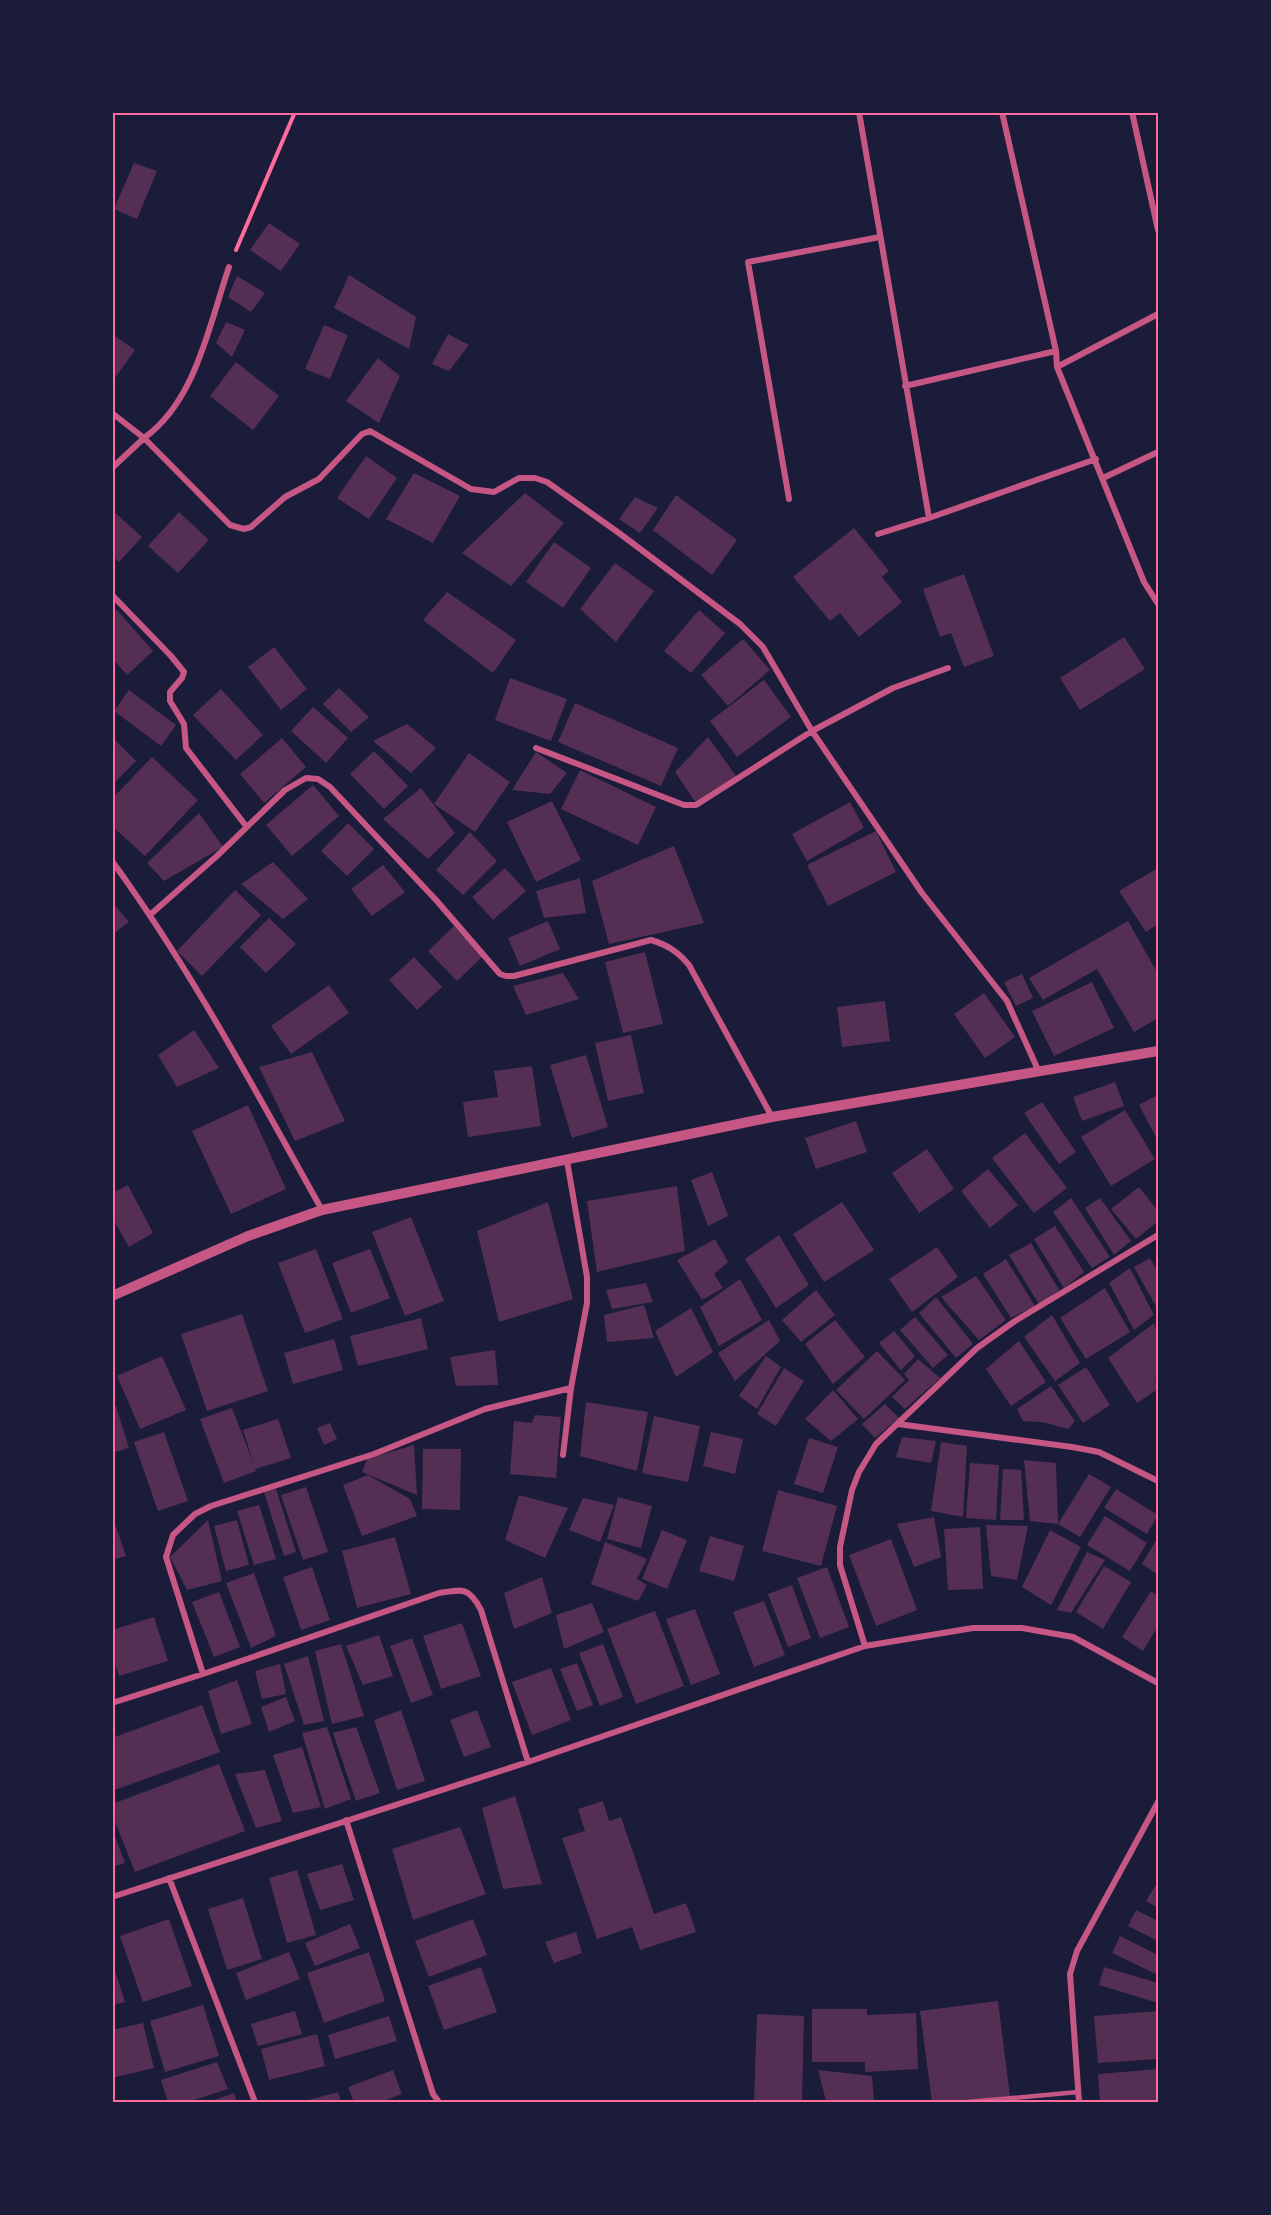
<svg xmlns="http://www.w3.org/2000/svg" width="1271" height="2215" viewBox="0 0 1271 2215" font-family="'Roboto Condensed',sans-serif">
<style>
.building{fill:#542f53}
.lines{fill:none;stroke-linecap:round;stroke-linejoin:round}
.path{stroke:#ff6b9d;stroke-width:4}
.service{stroke:#c65784;stroke-width:4.5}
.minor{stroke:#c65784;stroke-width:6}
.tertiary{stroke:#c65784;stroke-width:10}
.neatline{fill:none;stroke:#ff6b9d;stroke-width:2}
</style>
<rect width="100%" height="100%" fill="#1b1b3a"/>
<!-- building -->
<path class="building" d="M134,163L157,171L137,219L114,209Z
M269,223L300,244L281,271L250,250Z
M349,275L416,317L409,349L334,308Z
M237,276L265,293L251,312L228,297Z
M226,322L245,330L232,357L216,343Z
M324,325L348,335L330,379L305,369Z
M112,334L135,350L112,382Z
M448,334L469,345L449,371L432,364Z
M378,358L400,376L379,423L346,401Z
M236,362L279,396L253,430L210,396Z
M366,456L397,478L369,519L337,498Z
M414,473L460,496L433,543L386,519Z
M525,493L564,523L511,586L462,553Z
M676,495L737,540L712,575L653,530Z
M635,497L658,508L640,533L619,519Z
M112,510L142,537L119,562L112,556Z
M179,512L209,540L178,573L148,546Z
M854,528L889,571L882,577L902,602L859,637L840,613L830,621L793,577Z
M554,542L591,568L563,608L526,582Z
M615,563L654,591L616,642L580,609Z
M964,574L994,656L964,667L951,633L940,637L923,589Z
M447,592L516,640L493,673L423,620Z
M117,610L153,651L127,675L112,658V614Z
M699,610L725,633L691,673L664,651Z
M1124,637L1145,669L1080,710L1060,678Z
M743,639L770,670L728,706L701,675Z
M274,647L307,689L281,710L248,667Z
M510,678L567,699L551,741L495,720Z
M764,680L791,717L737,757L710,721Z
M339,688L369,717L351,732L323,704Z
M221,689L263,735L236,760L193,715Z
M129,690L176,725L161,746L114,711Z
M575,703L678,748L661,786L558,742Z
M313,707L348,738L326,763L291,731Z
M407,724L436,748L411,773L373,741Z
M112,737L136,761L112,785Z
M708,737L736,776L696,803L675,772Z
M282,738L306,767L264,803L240,774Z
M374,751L408,786L384,809L350,774Z
M536,752L567,773L550,794L512,790Z
M469,753L510,782L475,832L434,804Z
M152,757L198,800L145,856L112,826V799Z
M580,770L656,807L638,845L561,809Z
M313,785L339,816L292,856L266,825Z
M421,788L455,833L428,859L383,819Z
M552,801L581,860L536,882L507,822Z
M850,802L864,828L807,861L792,834Z
M199,813L223,847L164,881L147,863Z
M348,823L374,849L347,876L321,851Z
M876,831L896,872L828,906L807,865Z
M470,832L497,861L463,895L436,870Z
M674,846L704,923L609,944L592,881Z
M273,862L308,899L283,919L241,884Z
M383,865L405,892L372,916L351,889Z
M505,868L526,891L493,920L472,897Z
M1158,868V924L1146,932L1119,891Z
M580,878L586,913L544,918L536,891Z
M235,890L261,915L202,976L177,951Z
M112,902L129,922L112,935Z
M269,918L296,944L266,973L240,947Z
M548,921L560,949L520,966L508,938Z
M1128,921L1158,974V1018L1134,1032L1097,969L1043,1000L1029,978Z
M454,926L483,956L457,981L428,951Z
M645,952L663,1024L623,1033L605,962Z
M414,957L442,987L417,1010L389,980Z
M563,973L579,999L526,1015L513,986Z
M1022,974L1033,998L1016,1006L1004,982Z
M1092,982L1114,1028L1054,1056L1032,1011Z
M329,985L349,1013L291,1054L271,1026Z
M984,993L1015,1037L985,1058L954,1014Z
M885,1001L890,1041L842,1047L837,1007Z
M194,1030L219,1068L177,1087L158,1055Z
M631,1035L644,1093L608,1101L595,1043Z
M312,1052L345,1121L295,1141L259,1067Z
M586,1055L608,1127L572,1138L550,1065Z
M532,1066L541,1126L468,1137L463,1102L498,1097L494,1071Z
M1115,1082L1124,1106L1082,1121L1073,1097Z
M1158,1095V1141L1139,1105Z
M1042,1102L1076,1152L1059,1164L1024,1113Z
M248,1105L286,1189L231,1214L192,1131Z
M1125,1110L1155,1159L1111,1186L1081,1137Z
M856,1121L867,1152L816,1169L805,1138Z
M1025,1133L1067,1188L1034,1213L992,1158Z
M927,1149L954,1189L919,1213L892,1173Z
M988,1169L1018,1205L990,1228L961,1191Z
M712,1172L728,1216L708,1226L691,1180Z
M128,1185L153,1233L129,1247L112,1217V1193Z
M677,1186L685,1251L597,1272L587,1201Z
M1139,1187L1158,1211V1221L1136,1239L1111,1209Z
M1071,1198L1110,1257L1092,1268L1053,1212Z
M1100,1198L1131,1241L1114,1255L1085,1208Z
M548,1202L573,1299L499,1322L477,1231Z
M842,1202L874,1250L824,1282L793,1234Z
M411,1217L444,1301L405,1316L372,1232Z
M1055,1226L1084,1272L1064,1288L1034,1239Z
M779,1235L809,1285L776,1308L745,1259Z
M715,1239L728,1262L714,1274L723,1288L702,1300L677,1260Z
M1031,1243L1059,1290L1040,1306L1009,1255Z
M937,1247L958,1277L912,1312L889,1279Z
M316,1249L343,1319L305,1333L278,1263Z
M370,1249L390,1298L351,1313L332,1263Z
M1150,1258L1158,1272V1310L1134,1267Z
M1006,1259L1035,1306L1011,1318L983,1274Z
M1130,1268L1154,1315L1134,1330L1109,1283Z
M976,1276L1006,1320L979,1340L941,1297Z
M740,1279L762,1320L719,1346L700,1307Z
M646,1283L653,1302L612,1309L606,1290Z
M1105,1288L1130,1332L1086,1359L1060,1318Z
M816,1290L835,1315L801,1342L782,1320Z
M936,1297L973,1344L956,1358L919,1313Z
M644,1305L654,1338L607,1342L604,1315Z
M691,1308L713,1352L676,1377L655,1331Z
M242,1314L268,1391L207,1411L181,1334Z
M1052,1315L1080,1363L1055,1381L1024,1337Z
M915,1317L948,1355L933,1368L900,1330Z
M421,1318L428,1349L358,1366L350,1336Z
M769,1320L780,1341L735,1381L718,1353Z
M835,1320L865,1357L833,1384L805,1344Z
M1154,1323L1158,1335V1375L1155,1378L1158,1389L1137,1403L1108,1358Z
M894,1331L915,1356L901,1370L879,1343Z
M334,1339L343,1370L293,1384L284,1353Z
M1019,1341L1046,1382L1011,1406L986,1369Z
M495,1350L498,1385L456,1386L450,1357Z
M877,1351L905,1380L864,1419L836,1390Z
M162,1356L186,1410L140,1429L117,1376Z
M766,1356L781,1367L757,1409L739,1396Z
M918,1359L940,1378L905,1409L892,1397L909,1380L904,1374Z
M1086,1367L1110,1405L1083,1423L1058,1385Z
M784,1368L804,1381L776,1426L757,1414Z
M1051,1386L1075,1421L1068,1429L1042,1422L1023,1421L1017,1409Z
M833,1390L858,1419L831,1441L805,1419Z
M586,1402L648,1412L637,1471L580,1456Z
M885,1404L899,1418L875,1438L862,1424Z
M116,1406L129,1448L112,1453V1407Z
M232,1408L254,1465L243,1430L278,1419L291,1458L255,1469L256,1471L224,1483L200,1419Z
M535,1415L561,1417L556,1478L510,1474L514,1421L532,1423Z
M654,1416L700,1426L688,1482L642,1473Z
M330,1423L337,1439L324,1445L317,1428Z
M164,1432L188,1501L158,1511L134,1442Z
M711,1432L743,1439L735,1474L703,1466Z
M902,1437L936,1441L931,1463L896,1457Z
M809,1438L838,1447L823,1493L794,1484Z
M941,1442L967,1446L963,1517L931,1511Z
M414,1445L417,1495L362,1472L367,1459Z
M423,1449H461L460,1510L422,1509Z
M1024,1460L1056,1463L1058,1524L1030,1521Z
M970,1463L999,1465L996,1520L966,1518Z
M1003,1469L1021,1470L1024,1520H1000Z
M1089,1474L1111,1487L1080,1537L1058,1524Z
M368,1475L410,1499L417,1516L362,1536L343,1485Z
M306,1487L328,1552L303,1560L281,1495Z
M276,1489L296,1552L284,1556L264,1492Z
M1116,1489L1158,1515L1147,1534L1104,1508Z
M778,1490L837,1506L821,1566L762,1551Z
M519,1495L568,1508L545,1558L505,1540Z
M618,1497L652,1506L641,1548L607,1539Z
M583,1498L614,1505L600,1542L569,1530Z
M259,1505L276,1559L254,1565L237,1511Z
M112,1515L126,1556L112,1560Z
M1105,1516L1147,1543L1130,1571L1087,1545Z
M934,1517L941,1557L914,1567L897,1524Z
M208,1520L222,1581L187,1590L170,1557Z
M237,1520L249,1565L226,1571L214,1526Z
M986,1525L1028,1526L1017,1580L991,1576Z
M980,1527L983,1589L948,1590L944,1529Z
M662,1530L687,1540L667,1589L642,1579Z
M1050,1530L1081,1547L1051,1605L1022,1587Z
M710,1536L744,1546L734,1581L699,1571Z
M395,1537L411,1594L357,1608L342,1551Z
M1158,1537V1575L1142,1564Z
M891,1539L917,1610L876,1626L849,1555Z
M605,1542L647,1559L637,1579L647,1585L638,1601L591,1584Z
M1087,1552L1105,1560L1071,1613L1057,1610Z
M1104,1566L1131,1582L1103,1629L1076,1612Z
M312,1567L330,1620L301,1630L283,1577Z
M827,1567L849,1627L820,1638L797,1578Z
M254,1573L276,1636L251,1648L226,1583Z
M542,1577L552,1613L514,1629L504,1593Z
M792,1585L811,1638L788,1647L768,1594Z
M1151,1591L1158,1596V1626L1143,1651L1122,1637Z
M219,1592L240,1647L214,1657L192,1602Z
M764,1601L785,1655L754,1667L733,1612Z
M592,1603L604,1632L564,1649L556,1615Z
M695,1609L720,1674L691,1685L666,1619Z
M655,1611L684,1686L636,1704L607,1629Z
M154,1617L168,1661L119,1676L112,1654V1630Z
M462,1623L481,1676L441,1689L423,1636Z
M379,1635L393,1676L363,1685L346,1646Z
M412,1638L433,1695L411,1703L390,1646Z
M341,1644L364,1716L332,1724L315,1651Z
M603,1644L623,1697L600,1706L579,1653Z
M308,1656L324,1721L304,1725L284,1664Z
M577,1663L593,1705L577,1711L560,1669Z
M280,1664L286,1694L262,1699L255,1671Z
M551,1668L571,1720L532,1735L512,1682Z
M237,1680L252,1724L221,1734L208,1691Z
M286,1697L295,1721L269,1732L261,1707Z
M202,1705L220,1752L112,1791V1738Z
M401,1710L425,1781L397,1790L374,1720Z
M477,1710L491,1747L464,1757L450,1720Z
M327,1727L351,1799L325,1809L302,1733Z
M356,1727L380,1793L356,1801L333,1733Z
M302,1747L321,1807L293,1813L273,1755Z
M219,1764L245,1831L135,1872L112,1814V1804Z
M265,1770L282,1821L256,1828L235,1774Z
M515,1796L542,1884L503,1889L482,1808Z
M603,1801L609,1821L621,1817L654,1914L686,1903L696,1932L640,1950L632,1927L597,1939L562,1838L585,1831L578,1809Z
M460,1827L486,1894L413,1920L392,1849Z
M112,1828L125,1863L112,1867Z
M342,1864L354,1900L320,1910L307,1874Z
M297,1870L316,1935L287,1943L269,1878Z
M1155,1886L1158,1888V1908L1146,1901Z
M243,1898L262,1959L227,1970L208,1909Z
M1136,1910L1158,1921V1941L1128,1926Z
M169,1919L192,1986L143,2002L120,1936Z
M473,1919L487,1955L429,1977L415,1941Z
M350,1924L360,1948L315,1966L305,1943Z
M576,1932L582,1953L554,1963L545,1942Z
M1120,1936L1158,1955V1975L1112,1953Z
M289,1952L300,1979L246,2000L236,1973Z
M369,1952L385,2001L324,2023L307,1973Z
M112,1961L125,2002L112,2005Z
M481,1967L497,2012L444,2030L428,1986Z
M1104,1967L1158,1983V2003L1099,1985Z
M998,2001L1010,2096L960,2102H932L920,2011Z
M203,2005L219,2056L165,2072L150,2021Z
M812,2009H867V2015L916,2013L918,2069L865,2072V2062H812Z
M295,2011L302,2034L258,2046L251,2024Z
M1158,2011V2059L1098,2063L1094,2016Z
M757,2014L804,2016L802,2102H754Z
M389,2016L397,2041L335,2059L328,2035Z
M143,2023L154,2068L112,2078V2030Z
M317,2034L325,2066L269,2080L261,2049Z
M217,2062L228,2089L188,2102H168L161,2080Z
M1158,2069V2102H1100L1098,2074Z
M393,2070L402,2094L381,2102H354L348,2087Z
M818,2070L872,2076L874,2100L826,2101Z
M338,2092L341,2102H301Z
M234,2093L237,2102H208Z"/>
<g class="lines">
<!-- path -->
<path class="path" d="M236,250L295,112"/>
<!-- service -->
<path class="service" d="M968,2102L1078,2092"/>
<!-- minor -->
<path class="minor" d="M859,112L929,518
M1002,112L1056,351L1057,367L1144,582L1158,604
M1132,112L1158,230
M229,267C209,325 196,401 144,438L230,525L244,529L251,527L285,497L319,479L362,434L370,431L471,489L494,492L519,478H535L547,482L619,533L740,624L763,647L812,731L922,893L1007,1001L1039,1072
M1057,367L1158,314
M905,386L1056,351
M112,413L144,438L112,468
M1103,478L1158,452
M789,499L748,262L880,237
M878,534L929,518L1096,459
M112,595L171,656L184,672L182,678L170,692V701L184,724L186,748L246,826
M536,748L684,805H696L812,731L893,688L948,668
M112,861C192,971 256,1092 322,1210
M151,914L218,855L285,790L306,778L318,779L330,787L436,900L500,974L506,976H514L651,940C668,945 678,952 689,965L772,1117
M898,1424L1072,1447L1099,1452L1158,1481
M563,1455L571,1388L587,1303V1277L567,1161
M865,1646L840,1565V1547L852,1490L859,1472L876,1444L977,1348L1015,1321L1158,1235
M203,1674L166,1557L173,1535L195,1514L211,1506L374,1454L485,1409L571,1388
M112,1703L203,1674L439,1593C463,1589 469,1587 481,1610L528,1762
M346,1820L433,2094L439,2102
M169,1878L255,2102
M112,1897L528,1762L865,1646L973,1628H1022L1073,1637L1158,1683
M1079,2102L1070,1974L1077,1951L1158,1802"/>
<!-- tertiary -->
<path class="tertiary" d="M112,1296L248,1236L322,1210L772,1117L1158,1051"/>
</g>
<!-- border -->
<rect width="1271" height="2215" fill="none" stroke="#1b1b3a" stroke-width="228"/>
<rect x="114" y="114" width="1043" height="1987" class="neatline"/>
</svg>
